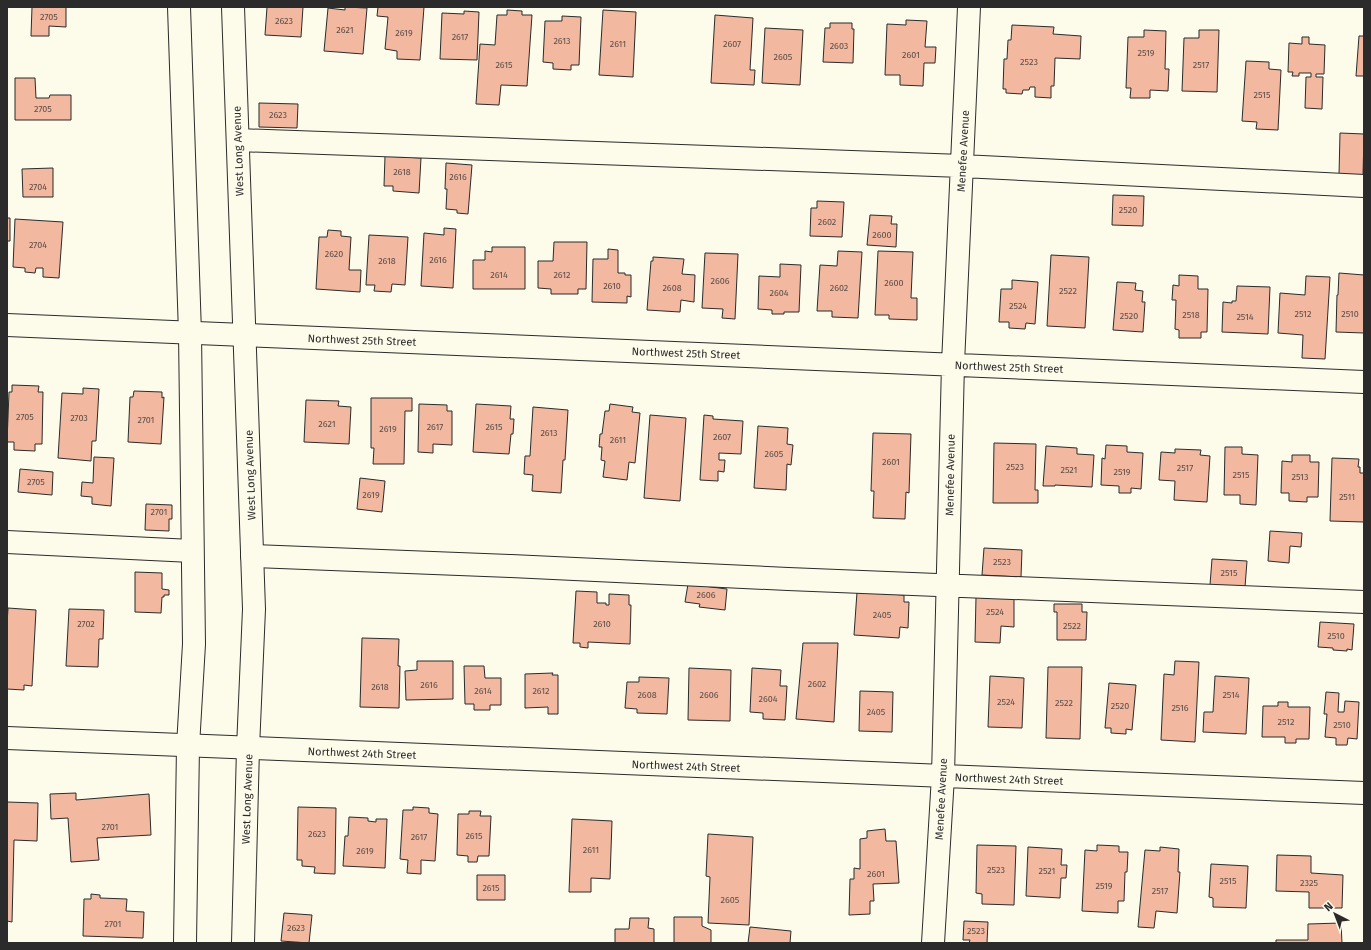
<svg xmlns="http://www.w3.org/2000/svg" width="1371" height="950" viewBox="0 0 1371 950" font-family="'Fira Sans',sans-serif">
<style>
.building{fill:#f2b8a0;stroke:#2b2b2b}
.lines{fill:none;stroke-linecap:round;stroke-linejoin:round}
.minor-casing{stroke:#2b2b2b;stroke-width:24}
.major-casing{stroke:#2b2b2b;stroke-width:24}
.minor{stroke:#fdfbea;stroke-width:22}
.major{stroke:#fdfbea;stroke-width:22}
.labels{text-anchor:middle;stroke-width:3;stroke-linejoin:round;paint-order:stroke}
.number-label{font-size:9px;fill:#5d4e48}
.street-label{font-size:11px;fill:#2b2b2b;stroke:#fdfbea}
</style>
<rect width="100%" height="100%" fill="#fdfbea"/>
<!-- building -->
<path class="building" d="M32,7H66V27L49,26V36H31Z
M267,7H303L301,37L265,35Z
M345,7L367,8L363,54L324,51L328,8L345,10Z
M378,7H424L420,60L397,59V51L385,49L388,17L377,16Z
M507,10L522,11V15H532L527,86L501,85L499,105L476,104L480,44L495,45L497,15H507Z
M603,10L636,12L633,77L599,75Z
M464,11L479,12L477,60L440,59L442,13L464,14Z
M715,15L753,18L750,70H755L754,85L711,83Z
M562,16L581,17L579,65H571V70L553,69V63L543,62L545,21H562Z
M906,20L927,21L925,47H936L935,63H924L923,86L900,85V75H885L887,24L906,25Z
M830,23H852V29H854L853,63L823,62L825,28H830Z
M1012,25L1054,27L1053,34L1081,36L1080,59L1055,58L1054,86H1051V98L1035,97V87H1030L1029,90H1023L1022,94L1006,93V89H1003L1004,59H1007L1008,40H1011Z
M765,28L803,30L800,85L762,83Z
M1144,30L1166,31L1165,69H1169L1168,91L1150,90V98H1130L1131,88H1126L1128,37H1144Z
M1199,30H1219L1217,92L1182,91L1184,38H1199Z
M1359,36H1364V76H1356Z
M1302,37H1309V44L1325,45L1324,74H1316V77H1323L1322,109L1305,108L1306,77H1311V73H1299V76H1292L1293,72H1288L1289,43L1302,44Z
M1246,61L1269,62V69L1281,70L1278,130L1256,129L1257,122L1242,121Z
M15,78H35L36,98H49L50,95H71V120H15Z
M259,103L298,104L297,128L259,127Z
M1340,133L1364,134L1363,176L1339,175Z
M385,156L421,158L419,193L393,191V186H384Z
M446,163L472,165L468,214L457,213V210L446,209L447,189H445Z
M53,168V197H23L22,169Z
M1113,195L1144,196L1143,226L1112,225Z
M817,201L844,202L842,237L810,236L811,208H817Z
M870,215L892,216L891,224H897L896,247L867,245Z
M7,218H10V241H7Z
M15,219L63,222L59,278L43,277V268H36L35,273L25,272V268L13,267Z
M444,228L456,229L453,288L421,286L424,233L444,235Z
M328,230L341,231V236L351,237L349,270H361L360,292L316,289L319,237H327Z
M369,235L408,237L405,285L392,284L391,292L374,291L375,285H366Z
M554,242H587L586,289H578V294H551V289L538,288V261H553Z
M492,247H525V289H473V260H485V251L492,252Z
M608,249L618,250V273H625V275H631V297L627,296V303L592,302L593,259H608Z
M838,251L862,252L858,318L832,317V311H817L820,265L837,266Z
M878,251L913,252L911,298H917V320L889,319V315H875Z
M705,253L738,254L735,319L722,318L723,309L702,308Z
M1051,255L1089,257L1085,328L1047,326Z
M653,257L684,259L682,274L695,275L694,302L681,300L680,312L647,310L651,261H653Z
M780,264L801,265L799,312H784V314H772V310L758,309L759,276L780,277Z
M1339,273L1364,275V333L1336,332L1337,295H1338Z
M1179,275L1198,276V289H1208L1207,332H1201V338H1179V330L1175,329L1176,300H1172L1173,285L1179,286Z
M1306,276L1330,277L1325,359L1302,358L1303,335L1278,333L1280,293L1305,295Z
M1012,280L1038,282L1035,324L1026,323L1025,329L1009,328V322H999L1001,289H1012Z
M1117,282L1136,283L1135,290L1143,291L1142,302H1145L1143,332L1113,330Z
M1237,286L1270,287L1268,334L1222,332L1223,302L1232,303V301H1236Z
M12,385L39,386L38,392H43L42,444H35V451L14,450V442H7L9,392H12Z
M83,388L99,389L96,441H92L91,461L58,458L62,393L83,394Z
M134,391L162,392V398L164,397L161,444L128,442L130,397H133Z
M371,398H412V411H405L404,464H373L374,448H371Z
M306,400L339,401L338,406L351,407L349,444L304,442Z
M419,404L447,405V411H452V445L433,444V453L418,452Z
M476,404L511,406L510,419H514L513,434H511L509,454L473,452Z
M610,404L633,407L632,412L640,413L635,463L629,462L627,480L603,477L605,461L601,460L602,447H599L600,434H602L605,411H609Z
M533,407L568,410L565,460H563L561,493L532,491L533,475L524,474L525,456H530Z
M650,415L686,418L680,501L644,498Z
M704,415L713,416V419L743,421L741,454L719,453V460H725L724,472L718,471V481L700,480Z
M758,426L788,428L787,444L793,445L791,465L787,464L786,490L754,488Z
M873,433L911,434L909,493L906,492L905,519L873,518L874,491H871Z
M994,443L1036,444L1035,490H1038V503H993Z
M1106,445L1127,446V452L1143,453L1141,489L1131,488V493H1119V486L1101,485L1102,458L1105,459Z
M1046,446L1077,448V454L1094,455L1092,487L1055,485V486H1043Z
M1225,447H1242V454L1258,455L1256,505L1240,504V495H1224Z
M1175,449L1201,450L1200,455L1210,456L1207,502L1174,500L1175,481L1159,480L1161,452L1175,453Z
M1292,455H1310V462H1319L1318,497H1307V502L1289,501V493H1281L1282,461L1292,462Z
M94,457L114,458L111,506L92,504V497L81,496L82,482L93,483Z
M1332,458L1359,459L1358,467H1360V473H1364V522L1330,521Z
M20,469L53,472L52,495L18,492Z
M360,478L385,481L382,512L357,509Z
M146,504L172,505V519H169V531L145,530Z
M1270,531L1302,533L1301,547L1290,546L1289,563L1268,561Z
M984,548L1022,550L1021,577L982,575Z
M1212,559L1247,561L1245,587L1210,585Z
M135,572L162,573V589L169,590V595H164V597H162L161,613L135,612Z
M688,584L727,589L725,610L699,607L700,604L685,602Z
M576,591L597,592V603H606V605H609V594L629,595V605H631L630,644L588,642V648L580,647V643H573Z
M857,592L904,595V602H909L908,628L900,627L899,638L854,635Z
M976,597L1014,598V627L1001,626L1000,643L975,642Z
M1054,604H1082V612H1087L1086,640H1057V612H1054Z
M8,608L36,610L32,686L24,685V690L7,689V624Z
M69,609L104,610L103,639H99L98,667L66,666Z
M1320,622L1354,624L1352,650L1347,649V651L1333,650V648L1318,647Z
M362,638L399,639L398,666H400L399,708L360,707Z
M803,643H838L834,722L796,719Z
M417,661H453V699L406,700L405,671L417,670Z
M1175,661L1199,662L1195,742L1161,740L1164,674L1174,675Z
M464,666H484L485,678H501V705H490V710H474V704H465Z
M1048,667H1082L1080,739L1046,738Z
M689,668L731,670L730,721L688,720Z
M752,668L781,670L780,686H787L785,720L763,719V713L750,712Z
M553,673L552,675H558V714H548V707L525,708V674Z
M990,676L1024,678L1022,728L988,727Z
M1215,676L1249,678L1246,734L1203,732L1204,712H1213Z
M639,677L669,678L667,714L637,713V709L625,708L627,682H639Z
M1109,683L1136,685L1132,730L1126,729V734L1111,733V728H1105Z
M860,691L893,692L892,732L859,731Z
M1326,692L1339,693L1338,712H1344L1345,701L1359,702L1357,739L1348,738L1347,745H1336V738L1325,737L1327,714H1324Z
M1278,702H1288V707H1310L1309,739H1296V743H1285V737H1262L1263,706H1278Z
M76,793V800L149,794L151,835L97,838L99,860L71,862L68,818L51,819L50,794Z
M7,802L38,803L37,841L14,840L12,922L7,921Z
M298,807L336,808L335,874L314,873L315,867L302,866V860H297Z
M413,807L429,808V813L438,814L435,861L421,860V874L407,873L408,860L400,859L403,810H413Z
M469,811H481L480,816H491L489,856H478L477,862H468V856L457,855L458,814H469Z
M349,817L368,818V821L376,822V819H387L385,868L343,866L345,836H348Z
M572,819L612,821L610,879L591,878V892H569Z
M885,829L886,841H896L899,883L873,884L874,901H870V914L849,915L850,879H854V868L860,869V839L867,838V831Z
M708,834L753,837L749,925L708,923L710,877L706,876Z
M977,845L1016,846L1014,905L982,904V894L976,893Z
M1097,845L1119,846V852H1128L1127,872H1125L1124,901H1118V913L1082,911L1085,850L1097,851Z
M1028,847L1062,849L1061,865H1067L1066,878H1061L1060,898L1026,896Z
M1160,847L1179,849L1178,872H1180L1177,913L1156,911L1154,928L1138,927L1145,850L1160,851Z
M1277,855L1311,856V873L1343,875L1342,908H1309V892L1276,891Z
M1211,864L1248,866L1246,908L1213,907V898L1209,897Z
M477,875H505V900H477Z
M91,894L100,895V898L127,899L126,911L144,912L143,938L83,936L84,899H91Z
M284,913L312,915L309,943L281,941Z
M674,917H702V926L711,930V943H674Z
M630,918H649L648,928L654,929V943H615V929H629Z
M964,921L988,922L987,943H969L970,940H963Z
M1341,923L1342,943H1276V940H1308V924Z
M750,927L791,931L790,943H748Z"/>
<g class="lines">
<!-- minor casing -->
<g class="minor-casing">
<path id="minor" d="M238,140L962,166L1364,186
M7,325L1364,382
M7,542L192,551
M252,556L511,566L788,579L1364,602
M7,738L1364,793
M933,943L943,776L953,364L969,7"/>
</g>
<!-- major casing -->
<g class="major-casing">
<path id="major" d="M179,7L190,333L194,644L188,746L185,943
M233,7L254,609L248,748L243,943"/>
</g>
<!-- minor -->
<use href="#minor" class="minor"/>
<!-- major -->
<use href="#major" class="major"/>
</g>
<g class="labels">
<!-- number labels -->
<g class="number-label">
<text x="49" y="20">2705</text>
<text x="284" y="24">2623</text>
<text x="345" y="33">2621</text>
<text x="404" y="36">2619</text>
<text x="460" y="40">2617</text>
<text x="562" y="44">2613</text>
<text x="618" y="47">2611</text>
<text x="732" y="47">2607</text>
<text x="839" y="49">2603</text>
<text x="1146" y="56">2519</text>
<text x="911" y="58">2601</text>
<text x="783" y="60">2605</text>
<text x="1029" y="65">2523</text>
<text x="504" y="68">2615</text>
<text x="1201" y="68">2517</text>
<text x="1262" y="98">2515</text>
<text x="43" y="112">2705</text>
<text x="278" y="118">2623</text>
<text x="402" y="175">2618</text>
<text x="458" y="180">2616</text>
<text x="38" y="190">2704</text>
<text x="1128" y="213">2520</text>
<text x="827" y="225">2602</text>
<text x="882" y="238">2600</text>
<text x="38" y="248">2704</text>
<text x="334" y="257">2620</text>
<text x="438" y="263">2616</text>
<text x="387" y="264">2618</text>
<text x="499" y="278">2614</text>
<text x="562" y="278">2612</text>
<text x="720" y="284">2606</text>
<text x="894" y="286">2600</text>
<text x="612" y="289">2610</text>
<text x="672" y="291">2608</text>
<text x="839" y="291">2602</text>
<text x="1068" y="294">2522</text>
<text x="779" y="296">2604</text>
<text x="1018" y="309">2524</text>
<text x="1303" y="317">2512</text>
<text x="1350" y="317">2510</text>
<text x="1191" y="318">2518</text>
<text x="1129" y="319">2520</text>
<text x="1245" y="320">2514</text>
<text x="25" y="420">2705</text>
<text x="79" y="421">2703</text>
<text x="146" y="423">2701</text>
<text x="327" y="427">2621</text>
<text x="435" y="430">2617</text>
<text x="494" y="430">2615</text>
<text x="388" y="432">2619</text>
<text x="549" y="436">2613</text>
<text x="722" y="440">2607</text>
<text x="618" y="443">2611</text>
<text x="774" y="457">2605</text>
<text x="891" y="465">2601</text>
<text x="1015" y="470">2523</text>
<text x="1185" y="471">2517</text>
<text x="1069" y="473">2521</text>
<text x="1122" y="475">2519</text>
<text x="1241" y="478">2515</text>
<text x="1300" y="480">2513</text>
<text x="36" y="485">2705</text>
<text x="371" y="498">2619</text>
<text x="1347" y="500">2511</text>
<text x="159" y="515">2701</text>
<text x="1002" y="565">2523</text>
<text x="1229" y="576">2515</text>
<text x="706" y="598">2606</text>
<text x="995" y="615">2524</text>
<text x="882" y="618">2405</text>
<text x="86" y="627">2702</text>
<text x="602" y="627">2610</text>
<text x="1072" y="629">2522</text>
<text x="1336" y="639">2510</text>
<text x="817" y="687">2602</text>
<text x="429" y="688">2616</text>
<text x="380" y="690">2618</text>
<text x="483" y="694">2614</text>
<text x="541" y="694">2612</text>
<text x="647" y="698">2608</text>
<text x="709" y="698">2606</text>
<text x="1231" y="698">2514</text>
<text x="768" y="702">2604</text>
<text x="1006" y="705">2524</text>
<text x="1064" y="706">2522</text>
<text x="1120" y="709">2520</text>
<text x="1180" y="711">2516</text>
<text x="876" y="715">2405</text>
<text x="1286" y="725">2512</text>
<text x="1342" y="728">2510</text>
<text x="110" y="830">2701</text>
<text x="317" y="837">2623</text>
<text x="474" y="839">2615</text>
<text x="419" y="840">2617</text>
<text x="591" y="853">2611</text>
<text x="365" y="854">2619</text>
<text x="996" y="873">2523</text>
<text x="1047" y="874">2521</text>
<text x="876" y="877">2601</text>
<text x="1228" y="884">2515</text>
<text x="1309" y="886">2325</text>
<text x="1104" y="889">2519</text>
<text x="491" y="891">2615</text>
<text x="1160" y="894">2517</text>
<text x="730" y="903">2605</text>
<text x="113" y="927">2701</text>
<text x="296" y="931">2623</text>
<text x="976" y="934">2523</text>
</g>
<!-- street labels -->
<g class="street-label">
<text transform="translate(238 151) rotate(-92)" y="4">West Long Avenue</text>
<text transform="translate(963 151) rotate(-87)" y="4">Menefee Avenue</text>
<text transform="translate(362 340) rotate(2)" y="4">Northwest 25th Street</text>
<text transform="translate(686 353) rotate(2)" y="4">Northwest 25th Street</text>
<text transform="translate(1009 367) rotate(2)" y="4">Northwest 25th Street</text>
<text transform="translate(250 475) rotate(-92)" y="4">West Long Avenue</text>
<text transform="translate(950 475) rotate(-89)" y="4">Menefee Avenue</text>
<text transform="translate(362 753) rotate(2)" y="4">Northwest 24th Street</text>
<text transform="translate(686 766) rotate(2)" y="4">Northwest 24th Street</text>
<text transform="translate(1009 779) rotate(2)" y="4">Northwest 24th Street</text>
<text transform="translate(247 799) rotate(-88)" y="4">West Long Avenue</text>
<text transform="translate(941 799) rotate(-87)" y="4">Menefee Avenue</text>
</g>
</g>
<!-- border -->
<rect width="1371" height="950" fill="none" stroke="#2b2b2b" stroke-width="16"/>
<!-- north arrow -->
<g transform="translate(1335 914) rotate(318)" stroke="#fdfbea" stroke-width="3" paint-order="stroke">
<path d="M0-3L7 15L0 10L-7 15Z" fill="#2b2b2b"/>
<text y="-6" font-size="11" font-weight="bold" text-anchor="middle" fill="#2b2b2b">N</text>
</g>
</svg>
